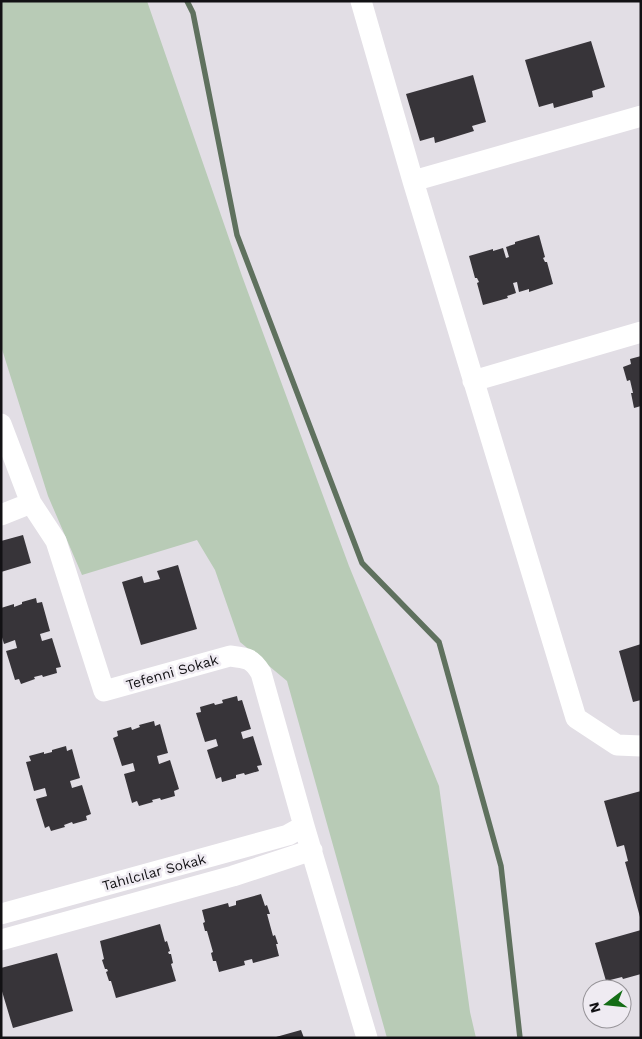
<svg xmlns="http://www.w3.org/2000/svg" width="642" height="1039" viewBox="0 0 642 1039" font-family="'Work Sans',sans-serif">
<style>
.green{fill:#b8cbb6}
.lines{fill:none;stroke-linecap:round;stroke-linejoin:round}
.stream{stroke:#5f715e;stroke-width:5.5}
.building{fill:#373439}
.street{stroke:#fff;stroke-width:21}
.labels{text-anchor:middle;stroke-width:5;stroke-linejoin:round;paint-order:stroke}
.street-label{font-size:14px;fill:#121114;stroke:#efebf2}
</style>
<rect width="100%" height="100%" fill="#e2dee5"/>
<!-- green -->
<path class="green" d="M1,1H147L242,276L349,566L439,786L470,1012L476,1038H387L287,681L240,642L215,570L197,540L82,575L48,496L1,346Z"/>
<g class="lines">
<!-- stream -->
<path class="stream" d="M187,1L193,13L237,235L362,563L439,642L501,866L520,1038"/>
</g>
<!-- building -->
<path class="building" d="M591,41L605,87L592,91L593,97L554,108L553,103L539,107L525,60Z
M473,75L486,122L472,126L474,131L435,143L434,137L420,141L406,94Z
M539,235L545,257L543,258L545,262H547L553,284L529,292V289L519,292L517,282L513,283L516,293L507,296L508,298L483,305L477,283L479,282L477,278H475L469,256L493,249V251L503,248L506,258L509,257L506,247L515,244V242Z
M641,356V406L634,408L631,393H633L630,380L627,381L623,367L631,364L630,359Z
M23,535L31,563L1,572V541Z
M178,565L197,629L141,645L122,582L142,576L144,583L160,579L157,571Z
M36,598L37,603L42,602L50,631L40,634L42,641L52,638L61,667L56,668L57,673L43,677L42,675L34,677L35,679L21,684L19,679L15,680L6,651L17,648L15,640L4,644L1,634V608L14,604V607L22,604V602Z
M641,644V700L633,702L619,651Z
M237,696L238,701L242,700L251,729L241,732L243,739L253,736L262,765L257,766L259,771L245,775L244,773L236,775V778L222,782L221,777L216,779L207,750L218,746L216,739L205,742L196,713L201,712L200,707L214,703L215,705L223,703L222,700Z
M154,721L155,726L160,724L168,753L157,756L159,764L170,760L179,789L174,791L175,796L161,800L160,798L152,800L153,802L139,806L137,801L132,803L124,774L135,771L133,763L122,766L113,738L118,736L117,731L131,727L132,730L140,727L139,725Z
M66,746L67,751L72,749L80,778L70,781L72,788L82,785L91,814L86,816L87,820L73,824L72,822L64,825L65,827L51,831L49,826L45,828L36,799L47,796L45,788L34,791L26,762L31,761L29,756L44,752V754L52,752V750Z
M641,791V917H640L625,862L628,861L624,845L617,847L604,801Z
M261,894L265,906L267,905L270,914H267L273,936L275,935L278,944H276L279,956L253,963L252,959L244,961L245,965L219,972L216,961H213L211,953L213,952L207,931H205L203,923L205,922L202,910L228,903L229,907L236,905V901Z
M160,924L165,942L167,941L170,951L168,952L169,954H171L173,963L171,964L176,981L116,998L111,981H109L106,972L108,971L107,969H105L102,960L104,959L100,941Z
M641,930V974L623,979L622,977L606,981L595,943Z
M57,953L73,1011L13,1028L1,988V968Z
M301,1030L304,1038H276V1037Z"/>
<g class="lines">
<!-- street -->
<path class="street" d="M361,1L413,181L576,718L617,745L641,746
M413,181L641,116
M473,381L641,332
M1,424L31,503L56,541L104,691L230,656C247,658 252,658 261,673L304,826L367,1038
M1,515L31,503
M1,914L288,835L304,826
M1,940L233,876L312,850"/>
</g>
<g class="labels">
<!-- street labels -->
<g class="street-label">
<text transform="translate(172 672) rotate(-16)" y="5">Tefenni Sokak</text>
<text transform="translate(154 872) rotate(-15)" y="5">Tahılcılar Sokak</text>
</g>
</g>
<!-- border -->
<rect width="642" height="1039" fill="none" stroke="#121114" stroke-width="5"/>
<!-- north arrow -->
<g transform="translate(607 1004) rotate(254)"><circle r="24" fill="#efebf2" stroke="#979499"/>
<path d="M0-4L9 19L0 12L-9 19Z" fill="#146d16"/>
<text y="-8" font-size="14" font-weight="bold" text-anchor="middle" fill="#121114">N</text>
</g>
</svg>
